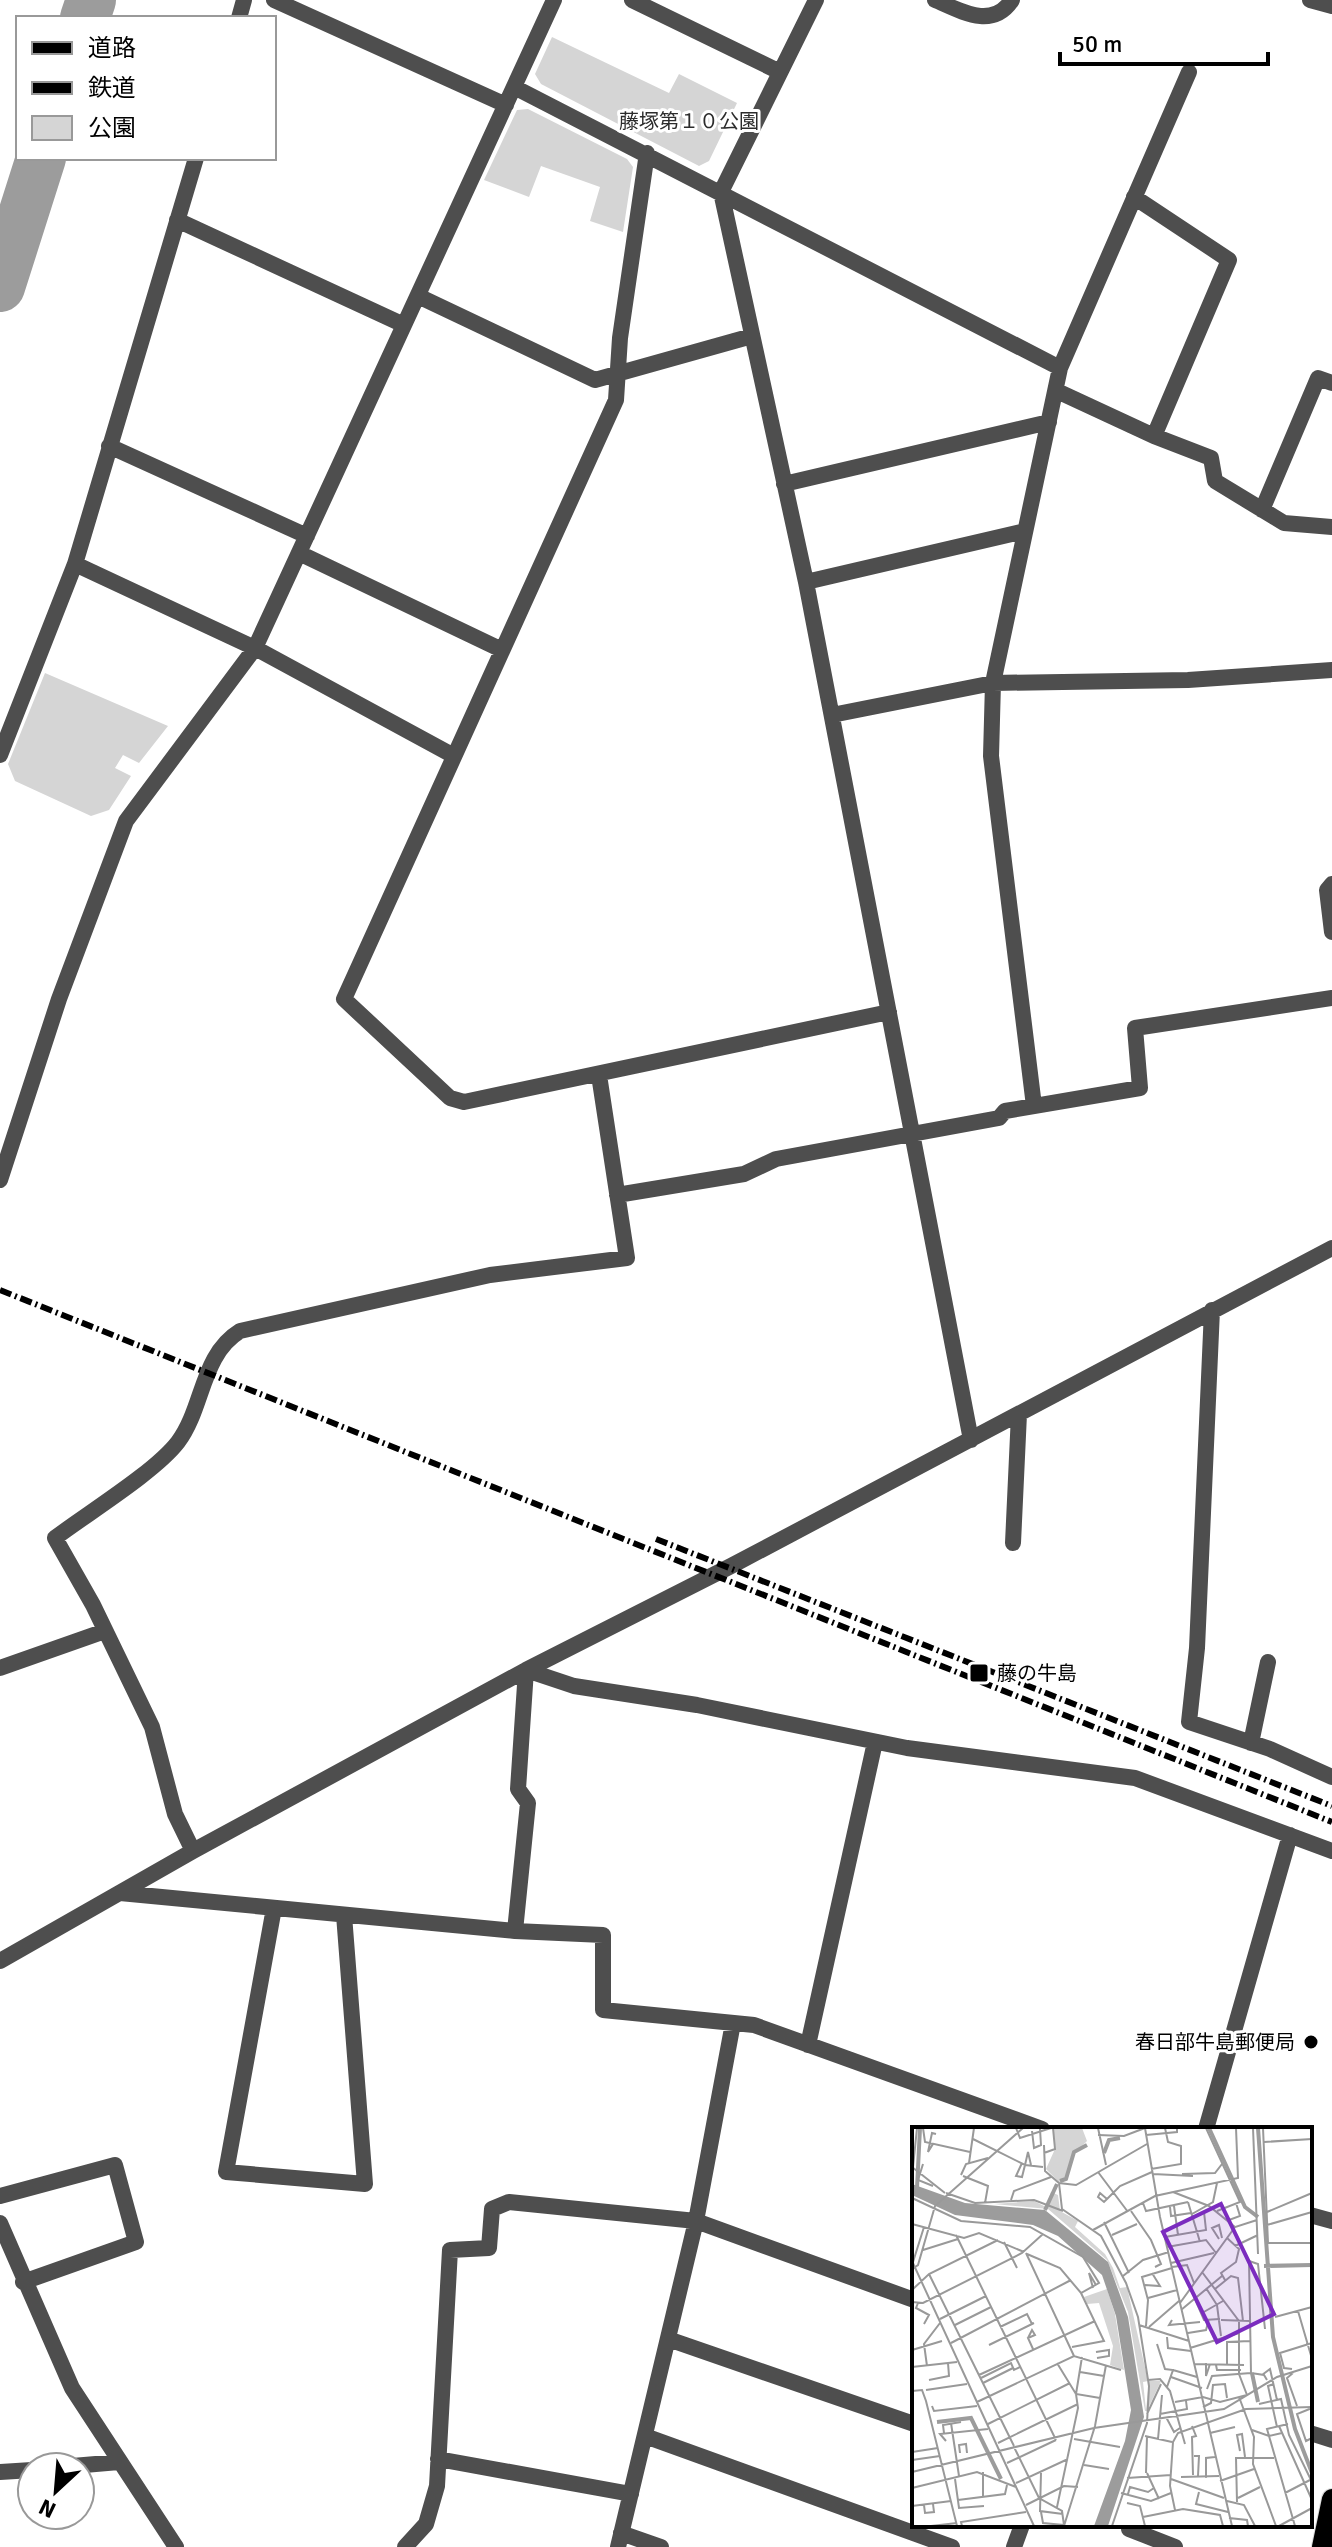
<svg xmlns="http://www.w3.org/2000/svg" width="1332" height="2547" viewBox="0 0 1332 2547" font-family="Signika,'Noto Sans JP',sans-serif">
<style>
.green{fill:#d5d5d5}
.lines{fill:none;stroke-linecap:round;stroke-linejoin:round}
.river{stroke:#9c9c9c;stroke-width:50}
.primary-casing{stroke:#dbdbdb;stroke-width:22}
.minor{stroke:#4e4e4e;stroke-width:16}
.primary{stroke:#000;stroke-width:20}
.rail{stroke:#000;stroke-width:6;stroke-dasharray:12 4 2 4;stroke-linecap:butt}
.poi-dot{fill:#000;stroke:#fff;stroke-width:3}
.labels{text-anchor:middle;stroke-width:6;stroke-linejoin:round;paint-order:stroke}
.park-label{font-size:20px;fill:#2c2c2c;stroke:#fff}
.poi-label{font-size:20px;fill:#000;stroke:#fff;text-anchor:start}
.inset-river{fill:none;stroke:#9c9c9c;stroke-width:4}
.inset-road{fill:none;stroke:#999;stroke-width:2}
.view{fill:#7b2cbf;fill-opacity:0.15;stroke:#7b2cbf;stroke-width:4}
.inset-edge{fill:none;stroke:#000;stroke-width:4}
</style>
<rect width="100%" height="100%" fill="#fff"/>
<!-- green -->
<path class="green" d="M552,37L669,93L679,74L737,103L709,161L699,166L541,84L535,74Z
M528,109L627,159L633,167L623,232L590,221L600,187L541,166L529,197L484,180L517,110Z
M45,673L168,726L139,763L123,755L115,768L131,776L109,810L91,816L15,781L8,764Z"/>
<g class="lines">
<!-- river -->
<path class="river" d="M85,18L91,0
M0,287L41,158"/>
<!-- primary casing -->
<g class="primary-casing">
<path id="primary" d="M1322,2547L1332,2499"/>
</g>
<!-- minor -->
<path class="minor" d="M274,0L506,105
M632,0L780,72
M816,0L721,192L806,582L971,1440
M935,0C961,11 992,30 1012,0
M1310,0L1332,6
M239,18L244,0
M514,87L1060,368
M647,153L620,338L616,400L344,999L450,1098L464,1102L889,1012
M1134,197L1229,260L1154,436
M177,220L404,325
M418,296L595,380L752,336
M1057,391L1154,436L1211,458L1215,481L1284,523L1332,527
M109,446L307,536
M784,484L1049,422
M1262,510L1318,378L1332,383
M299,553L502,650
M75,564L255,648L454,756
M806,582L1025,531
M832,715L993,683L1188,680L1332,670
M0,755L75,564L196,158
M1332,884L1327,890L1332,932
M1034,1106L991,756L993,683L1060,368L1189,72
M0,1180L59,999L126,821L255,648L554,0
M617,1195L744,1174L776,1159L999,1118L1005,1111L1140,1088L1135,1028L1332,998
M1212,1310L1197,1648L1189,1722L1270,1749L1332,1777
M1013,1543L1019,1414
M0,1668L105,1631
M526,1670L518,1789L528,1803L515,1931L603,1935V2010L754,2025L1042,2129
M526,1670L574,1686L697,1705L907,1748L1135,1778L1332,1851
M1251,1743L1268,1662
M193,1851L175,1814L152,1727L93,1605L55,1538C88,1513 155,1472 178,1442C204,1407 201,1355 240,1331L490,1275L627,1258L599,1075
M120,1893L515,1931
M274,1908L226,2172L365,2184L344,1915
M0,1961L193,1851L526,1670L731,1566L1332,1248
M808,2045L875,1742
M1206,2129L1290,1835
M0,2196L115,2165L136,2242L23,2282
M1310,2215L1332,2221
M0,2223L72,2388L176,2547
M668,2339L914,2424
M1310,2433L1332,2440
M645,2436L952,2547
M438,2459L631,2494
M61,2467L119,2462
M0,2472L32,2470
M1130,2525L1129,2529L1175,2547
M621,2533L661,2547
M405,2547L426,2524L437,2486L450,2250L489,2248L492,2209L509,2202L696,2221L914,2300
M618,2547L696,2221L733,2023
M1014,2547L1022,2525"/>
<!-- primary -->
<use href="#primary" class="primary"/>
<!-- rail -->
<path class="rail" d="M0,1290L1332,1822
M656,1539L1332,1806"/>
</g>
<!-- markers -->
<g class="poi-dot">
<rect x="969" y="1663" width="20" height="20" rx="4"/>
<circle cx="1311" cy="2042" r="8"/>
</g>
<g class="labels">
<!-- park labels -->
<g class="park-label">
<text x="689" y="128">藤塚第１０公園</text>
</g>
<!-- poi labels -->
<g class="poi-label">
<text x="997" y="1680">藤の牛島</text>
<text x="1295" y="2049" text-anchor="end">春日部牛島郵便局</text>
</g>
</g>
<!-- overview -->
<g transform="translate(912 2127)">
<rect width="400" height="400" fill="#fff"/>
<path d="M141,1H170L175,14L163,26L154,53L147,55L134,42L143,22ZM139,65L146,68L148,84L166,94L163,100L193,127L201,141L208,161L215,160L236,254L231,255L234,283L237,254H249L235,284H233L216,185L195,133L136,82L82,77L122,74L134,80ZM195,162L203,187L212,243L198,238L201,219L187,176L175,177L172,170Z" fill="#d5d5d5"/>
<path d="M0,57L53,76L133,83L196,135L216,190L232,290L196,399H182L213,314L219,283L204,189L190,148L146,109L121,98L43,88L0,68Z" fill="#9c9c9c"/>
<path class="inset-river" d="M297,1L333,80L346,90M346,1L361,210L383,302L400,346M192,26L197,13L208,11M148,54L154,52L162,25L175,18M5,61L8,1M133,83L145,57M352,139L400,138M340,246L346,275M25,295L59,291L89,352"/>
<path class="inset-road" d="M11,1L13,15L58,25M104,1L108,11L139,1M186,1L194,38M233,1L248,90L320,399M294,1L328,75L305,84M341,1L346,127M351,1L356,116H400M120,4L122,21L129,18L128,2M186,8L212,9L233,1M234,8L265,5V1M61,12L113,38L131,40M352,15L400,12M21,17L16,25L20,6L24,7M132,18L133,44L147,56L164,58L235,17M132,26L143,22L141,1M57,36L62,1M110,36L104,49L110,50L113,38M11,37L6,53L21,59M113,38L116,25L119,38M0,40L33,66M1,40L5,1M239,42L269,37V19L256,15L253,1M186,45L216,85M241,47L281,49M270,47L303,46L310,37M49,48L54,37L76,31M51,49L76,59L73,76M147,56L150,82L189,109L214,156L226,190L237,259L235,296L200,399M261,65L297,79L323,100M34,66L63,76L122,73L151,84M188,66L195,72L192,75L186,70ZM0,71L49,94L118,100L171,130L187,156L169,166L148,141L115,127M195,72L208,59L240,45M99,73L102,64L139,50M276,75L288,115M231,76L234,84L276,75M262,79L266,108M258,80L259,89L279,86M219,84L239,113L249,137L243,140M355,85L400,66M280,87L301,75L305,56M317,93L328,89L324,76M192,95L217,146M0,97L52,111L67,106L112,125M355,98L400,85M181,103L243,69L326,51L324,1M44,108L144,313M200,108L225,97M253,110L294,103L292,85M307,112L300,101L307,98L310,111M92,115L105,141M323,119L346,108M255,120L294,113L304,126M11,123L46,112M114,126L162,229M0,134L122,399M1,135L12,100M259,136L302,126M260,140L275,138L282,156M0,142L6,138L23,79L111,1M290,145L327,194V247L335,268M17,147L102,319M211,149L231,133L257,125M313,153L309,146L324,135L327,122L315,111M233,158L248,159L240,146M181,161L177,146L184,158M294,161L305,178L309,209M303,162L319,149L326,151L331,194M0,163L17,147L86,113M236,171L265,163M283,172L292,193L308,192M0,175L11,176L110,126L131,107M6,176L4,181L17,188L12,197M268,176L323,100L345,93M269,183L310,149M386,184L400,232M290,186L311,174M363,190L400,180M28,192L74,169M260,193L257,198L288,195M309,193L338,194M43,198L79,180M227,198L277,214M234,199L236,173L230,150L260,141M88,200L115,187L120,197M237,200L267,174M276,206L294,203L297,192M255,210L256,221L279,224M116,211L120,203L123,208L116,211L121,222M39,216L159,153M245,217L253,242L261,243L255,260M77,218L122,196M160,220L192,214L169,166M278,221L327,206M0,223L30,214M184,225L197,223V229L185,231M170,230L164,267L188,271M145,236L164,267L166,281L145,380M294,236V249L298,237M282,237L332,238M304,238L305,243H329M315,238V215L338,214M15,239L12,217L28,196M0,240L45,235M380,242L372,241L368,226L400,216M261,243L285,250M168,245L192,249M339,246L337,134L346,137L353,202M381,246L375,251L385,279M67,248L183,194M350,248L358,242L365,273M259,250L290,261M69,251L99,236L102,243L108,240M17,253L37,249L36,236M236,253L248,252L258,264L273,317M71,256L101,241M362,257L356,259L365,300M295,262L300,249L339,246L352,248L355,253M14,263L55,257M0,264L10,263L14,274L45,399M327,270L342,310L341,337L364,399M65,275L162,229L209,243M263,275L291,270L308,275L335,268M347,277L369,272L377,308L400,355M20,279L22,284L65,279M291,280L299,276L301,258L313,257L315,271M400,281L385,287L394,314L400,311M235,287L249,257M248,287L275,282L274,274M254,290L262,305L268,301M39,296L47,349M76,297L158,256M376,297L355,302L383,399M280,299L284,309L280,310L281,348M367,299L400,373M340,303L357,309L370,306M32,306L31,298L49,295M298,306L323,300M233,309L260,315M162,312L208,320M246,312L250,268M34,314L28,307L76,302M86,316L166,277M102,320L127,371L150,384L152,398M328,324L325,308L330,307L333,330M0,325L26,321M48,326L47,318L54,317L55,326M282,329H287L286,349M0,333L28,329M95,336L144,313M172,338L197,342M0,345L182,301L312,282L365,250L400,239M71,345V370M129,346L128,384L151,387M234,346L235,309M235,346L247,372M269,350L307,349M215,351L259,348M294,351V331L303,330M43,352L47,381L72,379M259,352L312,371M308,354L342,342M104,356L156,332M0,361L65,345L104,360M287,365L284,377L316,385M209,366L239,374L259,366M373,366L398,353M216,367L218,360L236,365L242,361M326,371L348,360M46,373L93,367L95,358M315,374L332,378L343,399M325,375L324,331H362M215,376L228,379L233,399M12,378L13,386L22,385L21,377M114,378L152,359L166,360M0,379L39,374M263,383L258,359L261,315L266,306L334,282L400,280M129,385L131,396L152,398M231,390L271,382L308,388L311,399M317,391L335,393L336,399M19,399L45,396M50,399L49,395L114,385M152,399L183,299L194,238M367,399L400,381"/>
<path class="view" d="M309,77L362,187L305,215L251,105Z"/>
<rect width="400" height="400" class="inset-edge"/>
</g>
<!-- legend -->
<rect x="16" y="16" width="260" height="144" fill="#ffffff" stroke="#999999" stroke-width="2"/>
<rect x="32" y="42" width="40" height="12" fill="#000000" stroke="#999999" stroke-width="2"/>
<text x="88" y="56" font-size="24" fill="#000000">道路</text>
<rect x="32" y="82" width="40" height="12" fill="#000000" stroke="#999999" stroke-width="2"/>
<text x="88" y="96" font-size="24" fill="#000000">鉄道</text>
<rect x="32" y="116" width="40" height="24" fill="#d5d5d5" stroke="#999999" stroke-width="2"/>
<text x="88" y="136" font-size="24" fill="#000000">公園</text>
<!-- north arrow -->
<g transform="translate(56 2491) rotate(206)"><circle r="38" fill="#ffffff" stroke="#999999" stroke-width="2"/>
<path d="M0-6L14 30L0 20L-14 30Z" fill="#000000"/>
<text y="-12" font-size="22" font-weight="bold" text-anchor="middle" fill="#000000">N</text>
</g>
<!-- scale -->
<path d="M1060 52v12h208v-12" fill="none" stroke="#000000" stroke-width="4"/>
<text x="1072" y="52" font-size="24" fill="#000000" stroke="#ffffff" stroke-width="6" paint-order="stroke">50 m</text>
</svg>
